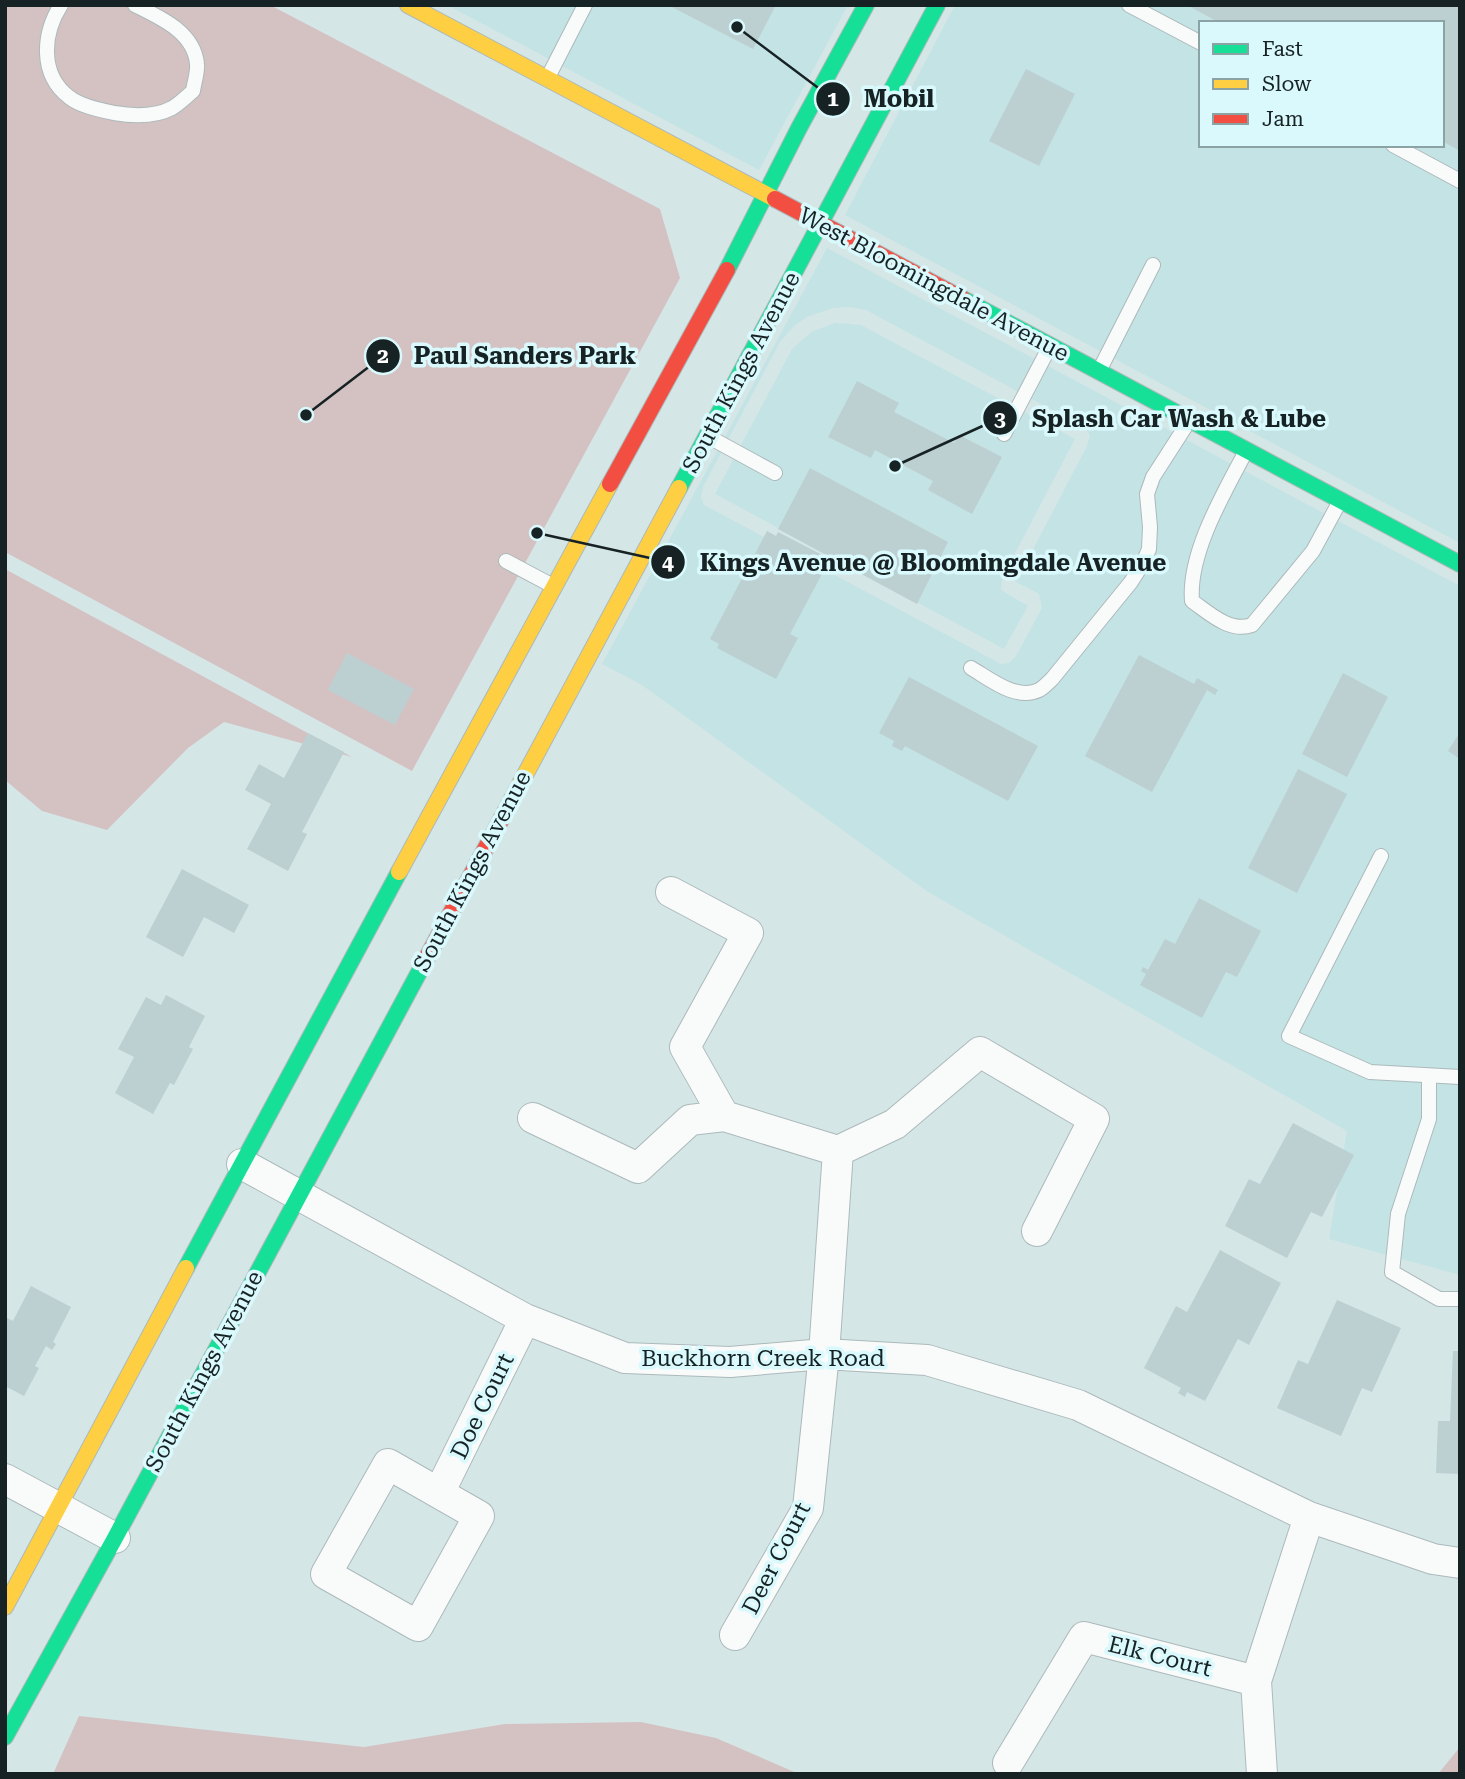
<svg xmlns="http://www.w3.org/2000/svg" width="1465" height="1779" viewBox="0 0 1465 1779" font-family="'Roboto Serif',serif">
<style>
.built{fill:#c4e3e5;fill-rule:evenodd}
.green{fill:#d4c2c3}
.building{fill:#bccfd1}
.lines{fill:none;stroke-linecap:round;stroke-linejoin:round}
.lane-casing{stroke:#acb9ba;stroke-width:16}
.street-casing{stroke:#acb9ba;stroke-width:32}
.fast-casing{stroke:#acb9ba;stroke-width:18}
.slow-casing{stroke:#acb9ba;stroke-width:18}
.jam-casing{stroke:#acb9ba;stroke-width:18}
.lane{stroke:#f9fbfb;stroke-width:14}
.street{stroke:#f9fbfb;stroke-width:30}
.fast{stroke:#16e098;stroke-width:16}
.slow{stroke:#ffcf43;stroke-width:16}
.jam{stroke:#f24e42;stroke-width:16}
.labels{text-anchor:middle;stroke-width:7;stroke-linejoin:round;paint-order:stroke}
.street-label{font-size:23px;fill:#162223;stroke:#daf9fd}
.leader{fill:none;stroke:#162223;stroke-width:2.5}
.callout-dot{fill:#162223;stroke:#daf9fd;stroke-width:2.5}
.mark-label{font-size:21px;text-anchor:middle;font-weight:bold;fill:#fff}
.callout-label{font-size:24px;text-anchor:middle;font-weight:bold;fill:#162223;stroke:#daf9fd;stroke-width:7;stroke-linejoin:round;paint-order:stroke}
</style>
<rect width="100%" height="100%" fill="#d5e6e7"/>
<!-- built -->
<path class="built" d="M447,5H848L759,170Z
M955,5H1460V543L845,215ZM1201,23H1442V145H1201Z
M827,248L1460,586V1275L1329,1239L1347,1131L928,892L642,685L602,664ZM849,307L866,310L1086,428L1090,436L1087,446L1016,582L1039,594L1042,608L1016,656L1009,663L1001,664L704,505L701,497L703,487L780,342L795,325L807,317L833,308Z
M835,323L861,325L1075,439L1002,578L1001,590L1028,606L1004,649L715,494L792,349L811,332Z"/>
<!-- green -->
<path class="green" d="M5,5H270L660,209L680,278L412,771L5,552Z
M5,569L352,757L224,722L188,748L107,830L42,811L5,780Z
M79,1716L364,1747L505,1724L641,1722L716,1738L799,1774H53Z
M1460,1747V1774H1438Z"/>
<!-- building -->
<path class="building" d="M668,5H776L753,49Z
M1187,5H1460V151L1442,141V23H1220Z
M1026,69L1075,94L1039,166L989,141Z
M857,381L899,403L894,412L954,443L959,435L1002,457L972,514L928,490L933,481L875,450L871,458L828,437Z
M810,468L948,542L917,604L778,529Z
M767,531L776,536L778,532L830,559L790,634L798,638L776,679L717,648L719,644L710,639Z
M347,653L414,689L395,725L328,690Z
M1139,655L1194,684L1197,678L1218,690L1215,695L1207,690L1152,792L1085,756Z
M1343,673L1388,697L1347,777L1302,754Z
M909,677L1038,746L1008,801L905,746L902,751L892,746L894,741L879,733Z
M1460,732V759L1448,751Z
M308,733L344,752L302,832L307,834L288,871L247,849L271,804L245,790L259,764L284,778Z
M1298,769L1347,794L1297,893L1248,868Z
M182,869L249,905L234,933L204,917L183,957L146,937Z
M1199,898L1261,931L1237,977L1226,972L1202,1018L1140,985L1146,974L1141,971L1143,967L1148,970L1165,939L1175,944Z
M166,995L205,1016L189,1047L193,1049L174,1085L170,1083L153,1114L115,1093L134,1057L118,1049L146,997L161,1005Z
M1293,1123L1354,1155L1322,1217L1311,1212L1287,1258L1225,1226L1249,1179L1260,1184Z
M1220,1250L1281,1283L1249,1345L1238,1339L1205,1401L1187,1392L1185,1397L1178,1393L1181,1388L1144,1368L1176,1306L1187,1312Z
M31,1286L71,1307L53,1342L56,1344L52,1350L46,1346L35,1366L39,1368L24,1396L5,1386V1317L13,1321Z
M1337,1300L1401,1328L1372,1392L1362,1388L1341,1436L1277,1408L1298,1360L1308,1364Z
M1453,1351H1460V1474L1436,1473L1438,1421H1450Z"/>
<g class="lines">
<!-- lane casing -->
<g class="lane-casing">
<path id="lane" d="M61,5C43,33 39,74 69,97C80,106 100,110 114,113C132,116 155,117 172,108C179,104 186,97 193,91C194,83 198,72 197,64C194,32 161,18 135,5
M1129,5L1201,43
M547,79L585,5
M1393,145L1460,181
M1100,369L1153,265
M1004,434L1050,346
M709,437L775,473
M1246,451C1224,493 1188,553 1192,601C1209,613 1230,633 1252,625L1313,551L1340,501
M506,561L553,586
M971,668C990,679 1016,701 1039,690C1043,688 1048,683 1052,679L1131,582L1143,563L1149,549L1150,527L1147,494L1153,477L1189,421
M1381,856L1289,1036L1370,1072L1460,1077
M1429,1077V1119L1398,1214L1392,1272L1439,1299H1460"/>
</g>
<!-- street casing -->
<g class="street-casing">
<path id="street" d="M671,892L748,933L685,1047L724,1116
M533,1118L638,1168L690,1120L724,1116L838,1151
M838,1151L895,1124L980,1052L1094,1119L1037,1231
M242,1164L525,1319L625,1358L730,1362L824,1354L927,1360L1078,1405L1309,1517L1433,1559L1460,1563
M388,1464L479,1516L418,1626L326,1574Z
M5,1479L115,1538
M439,1493L525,1319
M735,1635L808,1508L824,1354L838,1151
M1008,1763L1084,1637L1256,1681
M1262,1774L1256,1681L1309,1517"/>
</g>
<!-- fast casing -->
<g class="fast-casing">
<path id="fast" d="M727,270L799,128L866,5
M963,299L1460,564
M679,488L937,5
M186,1268L399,872
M5,1737L115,1538L424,963"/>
</g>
<!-- slow casing -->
<g class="slow-casing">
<path id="slow" d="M408,5L775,199
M511,801L679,488
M399,872L610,484
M5,1607L186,1268"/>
</g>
<!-- jam casing -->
<g class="jam-casing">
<path id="jam" d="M775,199L963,299
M610,484L727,270
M424,963L511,801"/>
</g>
<!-- lane -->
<use href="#lane" class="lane"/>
<!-- street -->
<use href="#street" class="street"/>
<!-- fast -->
<use href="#fast" class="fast"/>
<!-- slow -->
<use href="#slow" class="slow"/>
<!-- jam -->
<use href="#jam" class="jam"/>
</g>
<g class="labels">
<!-- street labels -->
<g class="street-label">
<text transform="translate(934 284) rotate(28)" y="8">West Bloomingdale Avenue</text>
<text transform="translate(741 372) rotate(-62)" y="8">South Kings Avenue</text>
<text transform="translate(472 871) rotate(-62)" y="8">South Kings Avenue</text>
<text x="763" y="1366">Buckhorn Creek Road</text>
<text transform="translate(204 1371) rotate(-62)" y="8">South Kings Avenue</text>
<text transform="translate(482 1406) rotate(-64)" y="8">Doe Court</text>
<text transform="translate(776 1558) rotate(-63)" y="8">Deer Court</text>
<text transform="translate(1160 1656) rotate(14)" y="8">Elk Court</text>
</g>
</g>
<!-- callouts -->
<path class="leader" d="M737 27L833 99M306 415L383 356M895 466L1000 418M537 533L668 562"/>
<g class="callout-dot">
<circle cx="737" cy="27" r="7"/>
<circle cx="306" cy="415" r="7"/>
<circle cx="895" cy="466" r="7"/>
<circle cx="537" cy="533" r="7"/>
<circle cx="833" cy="99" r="18"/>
<circle cx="383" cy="356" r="18"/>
<circle cx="1000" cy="418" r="18"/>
<circle cx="668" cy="562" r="18"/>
</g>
<g class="mark-label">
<text x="833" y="106">1</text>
<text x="383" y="363">2</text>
<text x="1000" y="426">3</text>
<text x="668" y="570">4</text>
</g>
<g class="callout-label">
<text x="899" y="107">Mobil</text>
<text x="525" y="364">Paul Sanders Park</text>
<text x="1179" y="427">Splash Car Wash &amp; Lube</text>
<text x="933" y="571">Kings Avenue @ Bloomingdale Avenue</text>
</g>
<!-- border -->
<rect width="1465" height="1779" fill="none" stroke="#162223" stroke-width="14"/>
<!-- legend -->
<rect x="1199" y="21" width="245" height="126" fill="#daf9fd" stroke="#8ca3a6" stroke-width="2"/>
<rect x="1213" y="44" width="35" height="10" fill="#16e098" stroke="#8ca3a6" stroke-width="2"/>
<text x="1262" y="56" font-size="21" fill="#162223">Fast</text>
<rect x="1213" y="79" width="35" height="10" fill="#ffcf43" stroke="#8ca3a6" stroke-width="2"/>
<text x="1262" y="91" font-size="21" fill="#162223">Slow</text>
<rect x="1213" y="114" width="35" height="10" fill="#f24e42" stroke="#8ca3a6" stroke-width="2"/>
<text x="1262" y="126" font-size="21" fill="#162223">Jam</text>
</svg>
